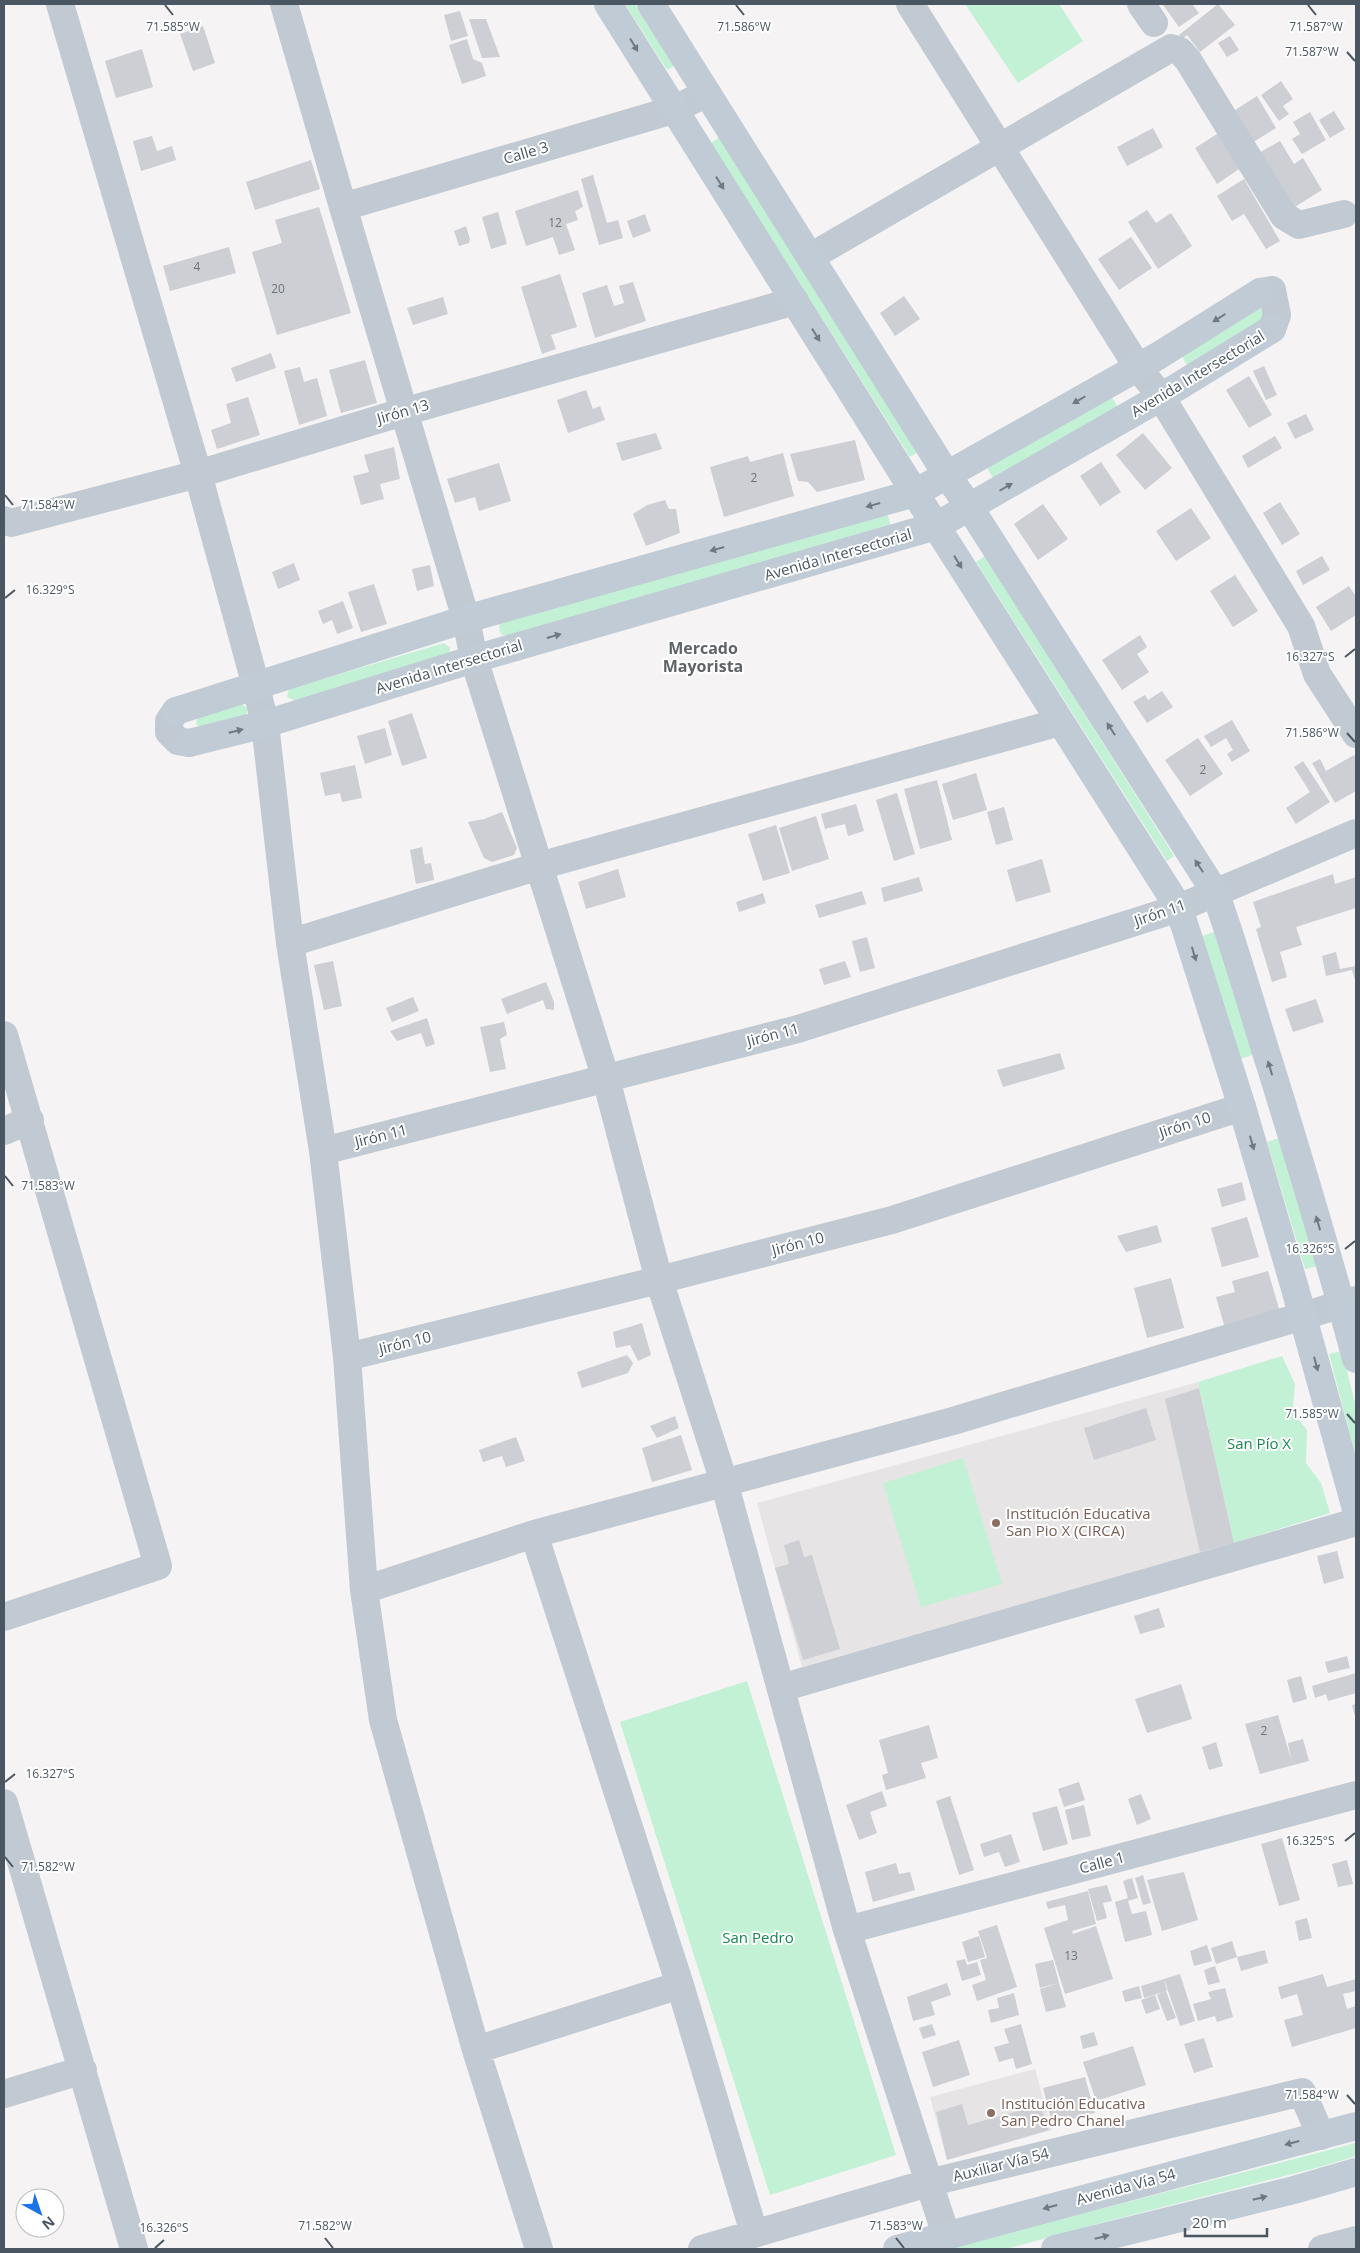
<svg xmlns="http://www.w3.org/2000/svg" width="1360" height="2253" viewBox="0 0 1360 2253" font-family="'Open Sans',sans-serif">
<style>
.education{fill:#e6e4e5}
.green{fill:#c3f1d5}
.building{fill:#cdcfd5}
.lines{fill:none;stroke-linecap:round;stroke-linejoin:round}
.street{stroke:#c1cad2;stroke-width:28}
.secondary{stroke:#c1cbd6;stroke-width:28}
.oneway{fill:#6e7984}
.ticks{fill:none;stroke:#4a5661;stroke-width:2}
.education-dot{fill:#8d6e63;stroke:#fff;stroke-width:2}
.labels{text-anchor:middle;stroke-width:4;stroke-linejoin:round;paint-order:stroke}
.number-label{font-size:12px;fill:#6b747e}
.street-label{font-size:15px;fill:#4a5661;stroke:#fff}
.park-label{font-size:15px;fill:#17864f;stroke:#fff}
.education-label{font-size:15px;fill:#785e54;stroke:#fff;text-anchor:start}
.neighbourhood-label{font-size:16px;font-weight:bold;fill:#5f6368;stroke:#fff}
.ticks-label{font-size:12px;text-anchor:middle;fill:#4a5661;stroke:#fff;stroke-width:4;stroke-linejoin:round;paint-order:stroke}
</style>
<rect width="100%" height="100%" fill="#f5f3f3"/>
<!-- education -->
<path class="education" d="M1198,1382L1234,1543L802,1667L757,1503Z
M1035,2069L1052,2130L947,2160L930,2097Z"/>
<!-- green -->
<path class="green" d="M625,4H635L674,66L667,70Z
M965,4H1059L1083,41L1018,83Z
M721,136L918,452L910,457L711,143Z
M1267,302L1269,315L1188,367L1182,356Z
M1110,394L1118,407L995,481L987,468Z
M887,513L891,526L510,635H502C499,630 498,627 501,621Z
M985,556L1174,856L1167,861L976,562Z
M444,643L450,648L449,655L296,701L287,697L289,689Z
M241,704L247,708V714L244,716L199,727L196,724L197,718Z
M1217,931L1255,1054L1240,1059L1202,936Z
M1280,1138L1318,1266L1305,1269L1267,1142Z
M1342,1351L1356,1407V1457L1329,1354Z
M1282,1356L1295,1384L1293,1406L1295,1415L1307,1430L1306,1463L1321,1483L1330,1513L1234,1543L1198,1382Z
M963,1458L1002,1584L921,1607L883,1483Z
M747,1681L896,2155L770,2195L620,1722Z
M1356,2143V2156L1320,2167L1108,2221L1006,2249H945Z"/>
<!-- building -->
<path class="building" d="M1165,4H1192L1199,13L1179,27L1163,5Z
M1218,4L1235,25L1200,52L1187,35L1182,39L1179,35Z
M460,11L468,36L451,41L444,15Z
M469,19H486L500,57L482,58Z
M203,26L215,63L193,71L180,34Z
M1230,36L1239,50L1227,57L1218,43Z
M467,39L473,59L482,63L486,76L462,84L449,45Z
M142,49L153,87L116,98L105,61Z
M1281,81L1293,99L1283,106L1289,114L1279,121L1261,95Z
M1257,96L1276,128L1252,143L1232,112Z
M1334,111L1345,129L1330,138L1319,120Z
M1310,112L1326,140L1302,154L1292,139L1300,134L1293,122Z
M1153,128L1163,147L1127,166L1117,147Z
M1220,132L1242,167L1217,184L1195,148Z
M152,136L157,151L172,146L176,160L141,171L133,141Z
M1280,141L1294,164L1303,158L1322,190L1290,210L1257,154Z
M311,160L320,189L255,210L246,182Z
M593,175L607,223L618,220L623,238L599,245L581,179Z
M1244,179L1280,241L1266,249L1244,214L1232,221L1217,196Z
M578,190L583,207L575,211L578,220L566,224L575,250L559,255L553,237L526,246L515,211Z
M319,207L351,313L277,335L252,252L282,243L275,220Z
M1147,210L1156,223L1171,213L1192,246L1158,269L1128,222Z
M498,212L507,244L491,249L482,217Z
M645,214L651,231L633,238L627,221Z
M466,226L470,239L469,243L459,246L454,231Z
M1131,237L1152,268L1119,290L1098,259Z
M229,247L236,273L170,291L163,266Z
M560,274L577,327L551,335L556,349L542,354L521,287Z
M633,282L646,321L595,338L582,293L607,285L614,306L624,303L619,286Z
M904,296L920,319L895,336L880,313Z
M443,297L448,314L413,325L407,308Z
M271,353L276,368L236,382L231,368Z
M365,360L377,403L341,413L329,370Z
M1264,366L1277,395L1266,400L1253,371Z
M300,367L304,382L317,378L327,416L299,425L284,371Z
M1249,376L1272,415L1249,428L1226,390Z
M586,390L593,409L600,406L605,420L568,433L557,400Z
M248,397L260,435L217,449L211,430L231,423L226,404Z
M1306,414L1314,430L1295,439L1287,423Z
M656,433L662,449L622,461L616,443Z
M1143,433L1172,468L1145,490L1116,455Z
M1275,436L1282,448L1248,468L1242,456Z
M855,440L865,480L817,492L808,482L798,481L790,454Z
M394,447L400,479L380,484L384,499L361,505L353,476L369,472L364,455Z
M783,453L794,496L724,517L710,467L748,456L750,462Z
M1101,462L1121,492L1100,506L1080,476Z
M499,463L511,501L479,511L475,497L455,503L447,479Z
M665,500L669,509H676L680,533L646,546L633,514L647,505Z
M1280,502L1300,534L1282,545L1263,513Z
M1043,504L1068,539L1038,560L1014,524Z
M1191,508L1211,538L1176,561L1156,531Z
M1322,556L1330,570L1303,585L1296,571Z
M294,563L300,580L278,589L272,572Z
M430,565L434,586L417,591L412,569Z
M1235,575L1258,611L1233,627L1210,591Z
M374,584L387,624L361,632L348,592Z
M1349,586L1356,597V615L1331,631L1316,607Z
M343,601L353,628L337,634L332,620L323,624L318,611Z
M1140,635L1147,647L1137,654L1149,672L1122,690L1102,660Z
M1162,691L1173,707L1147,723L1133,702L1145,695L1148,700Z
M412,713L427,758L402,766L388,721Z
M1232,720L1250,751L1232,762L1227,754L1233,750L1226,738L1211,747L1204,736Z
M385,728L392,755L365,764L357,736Z
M1198,738L1223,774L1190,796L1165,760Z
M1354,755L1356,759V791L1335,803L1312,763L1320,759L1326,771Z
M1303,761L1330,802L1296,824L1286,808L1310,792L1294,767Z
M355,765L362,798L342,802L340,793L325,796L320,773Z
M976,773L987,810L953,820L942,784Z
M937,780L952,840L920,849L904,789Z
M897,793L915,854L894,861L876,800Z
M856,804L864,831L848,836L845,824L825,829L821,814Z
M1004,807L1013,840L996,845L987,812Z
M502,812L517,848L514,855L492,862L484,858L468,822L484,819Z
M816,816L829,859L792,871L779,828Z
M776,825L790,873L763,881L748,834Z
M422,847L425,864L431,863L434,880L416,884L410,850Z
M1042,859L1051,892L1016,902L1007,870Z
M618,869L626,897L586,909L578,882Z
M1333,874L1335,884L1356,877V908L1296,927L1302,945L1280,952L1287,977L1272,982L1256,929L1261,927L1253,902Z
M919,877L923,891L884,902L881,888Z
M862,891L866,904L819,918L815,905Z
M763,893L766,903L739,912L736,902Z
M867,937L875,968L860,972L852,941Z
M1336,952L1340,969L1356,966V983L1352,970L1326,976L1322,956Z
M333,961L342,1006L324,1010L314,965Z
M845,961L851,977L824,985L819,969Z
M546,982L554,1002V1010L546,1009L543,1000L507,1014L501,999Z
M413,997L419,1011L392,1022L386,1008Z
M1316,999L1324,1022L1293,1032L1285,1009Z
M427,1018L435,1044L426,1047L421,1033L397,1041L390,1031Z
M504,1022L507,1035L500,1039L506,1069L490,1072L480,1027Z
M1060,1053L1065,1069L1003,1087L997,1070Z
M1242,1182L1246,1200L1222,1207L1217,1189Z
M1247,1217L1259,1257L1222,1267L1211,1228Z
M1157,1225L1162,1242L1126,1252L1117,1236Z
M1268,1271L1280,1312L1225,1328L1216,1297L1235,1292L1232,1281Z
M1171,1278L1184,1328L1147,1338L1134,1288Z
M642,1323L651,1355L638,1361L630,1345L616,1348L613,1332Z
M627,1355L633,1363L628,1373L582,1388L577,1372Z
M1199,1388L1234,1543L1200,1552L1165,1399Z
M1146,1408L1156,1440L1094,1460L1084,1428Z
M675,1416L679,1428L657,1438L650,1426Z
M681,1435L692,1470L652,1482L642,1448Z
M516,1437L525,1461L506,1467L502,1456L483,1462L479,1450Z
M799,1540L804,1557L812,1555L840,1649L803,1660L775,1568L789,1564L784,1545Z
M1337,1551L1344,1578L1324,1584L1317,1556Z
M1159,1608L1165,1627L1140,1634L1134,1616Z
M1347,1656L1350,1668L1328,1673L1325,1662Z
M1356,1673V1693L1328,1701L1326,1694L1315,1698L1312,1686Z
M1301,1676L1307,1699L1293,1703L1287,1680Z
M1181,1684L1192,1719L1147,1733L1135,1699Z
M1356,1704V1720L1352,1705Z
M1278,1715L1291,1759L1288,1743L1303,1739L1309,1761L1260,1774L1245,1724Z
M929,1725L938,1758L921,1763L926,1778L886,1790L882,1775L888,1773L879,1740Z
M1216,1742L1223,1766L1209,1770L1202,1747Z
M1079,1782L1085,1800L1064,1807L1058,1789Z
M882,1791L887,1806L870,1812L877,1833L859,1840L846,1805Z
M1141,1794L1151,1819L1137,1825L1128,1799Z
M950,1796L974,1870L959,1875L936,1801Z
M1084,1805L1091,1836L1072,1840L1065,1810Z
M1057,1806L1068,1844L1043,1851L1032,1813Z
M1011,1834L1020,1862L1005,1867L999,1852L984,1857L980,1844Z
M1282,1838L1300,1900L1279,1906L1261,1844Z
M1347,1860L1353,1884L1338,1887L1332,1864Z
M896,1863L899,1874L910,1872L915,1890L873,1902L865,1872Z
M1184,1872L1198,1920L1162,1931L1147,1880Z
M1143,1875L1151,1903L1143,1905L1135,1878Z
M1132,1878L1138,1898L1128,1901L1132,1914L1146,1911L1152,1935L1125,1942L1115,1902L1128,1898L1123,1881Z
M1107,1885L1112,1901L1103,1903L1107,1918L1097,1921L1088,1889Z
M1088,1891L1096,1924L1072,1931L1073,1934L1096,1926L1113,1979L1065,1994L1044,1928L1068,1920L1065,1905L1048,1909L1046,1902Z
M1307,1918L1312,1938L1299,1941L1295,1921Z
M997,1925L1017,1987L977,2001L972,1985L986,1980L980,1960L987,1958L978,1931Z
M979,1936L985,1957L968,1962L962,1942Z
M1232,1941L1237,1957L1216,1964L1211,1948Z
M1207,1945L1212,1961L1194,1966L1190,1951Z
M1265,1950L1268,1963L1241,1971L1237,1957Z
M965,1959L967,1965L977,1962L981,1975L962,1981L956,1961Z
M1053,1960L1059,1983L1040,1988L1035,1964Z
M1215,1966L1220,1982L1208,1985L1204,1970Z
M1180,1974L1195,2021L1180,2026L1164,1979Z
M1323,1974L1327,1987L1356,1979V1991L1343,1994L1347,2009L1356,2006V2028L1292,2047L1284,2020L1303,2015L1297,1994L1281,1999L1278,1987Z
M1164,1979L1167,1991L1144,1998L1141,1986Z
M947,1983L951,1995L931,2002L935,2015L913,2021L907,1997Z
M1059,1983L1066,2007L1046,2012L1040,1989Z
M1139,1986L1142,1998L1125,2002L1122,1991Z
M1225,1988L1233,2017L1217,2022L1215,2016L1198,2021L1193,2004L1211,1999L1208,1992Z
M1166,1991L1176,2018L1167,2021L1157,1995Z
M1014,1993L1019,2015L991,2023L988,2010L999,2008L997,1998Z
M1155,1995L1160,2009L1146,2014L1141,2000Z
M932,2024L936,2035L923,2039L919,2028Z
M1021,2024L1032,2064L1016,2069L1013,2058L999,2062L994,2047L1009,2043L1004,2029Z
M1094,2032L1098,2045L1083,2049L1080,2036Z
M1204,2038L1213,2067L1194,2073L1184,2044Z
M959,2040L970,2075L933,2087L922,2052Z
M1133,2046L1146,2085L1096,2101L1083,2062Z
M1085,2077L1095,2113L1052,2124L1043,2088Z
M962,2104L968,2125L1040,2105L1049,2130L947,2160L936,2112Z"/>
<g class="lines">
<!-- street -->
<path class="street" d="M60,4L198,474L256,686L265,724L290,943L323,1151L347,1357L364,1590L383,1720L476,2050L539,2249
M284,4L343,207L466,619L474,659L606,1079L659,1280L724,1482L847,1930L946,2235
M910,4L1137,366L1161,397L1301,626L1317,674L1356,734
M1141,4L1154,23
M343,207L673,110L707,93
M810,257L1171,48L1180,51L1188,60L1284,216L1299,225L1344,214
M1260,292L1272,290L1277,315L1272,329
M4,520L11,523L198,474L403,412L795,301
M176,711L169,721V732L178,741L189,743
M290,943L539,866L1060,722
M4,1035L158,1566L4,1617
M4,1131L30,1120
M323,1151L798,1029L1179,908L1356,833
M347,1357L659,1280L892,1220L1242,1107
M534,1534L680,1985L754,2233
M364,1590L534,1534L953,1421L1356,1300
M781,1688L1356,1522
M4,1803L134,2249
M847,1930L1356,1795
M476,2050L680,1985
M4,2094L83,2070
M702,2249L928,2183L1302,2092L1321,2136
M1322,2249L1356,2240"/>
<!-- secondary -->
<path class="secondary" d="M608,4L915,493L1179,908L1242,1107L1294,1285L1356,1509
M651,4L947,475L970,508L1215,892C1236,950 1252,1009 1271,1068C1301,1165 1330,1261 1356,1359
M176,711L466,619L915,493L1158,356L1260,292
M189,743L265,724L474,659L936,526L1161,397L1272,329
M897,2249L1356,2126
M1055,2249L1294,2190L1356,2172"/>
</g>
<!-- one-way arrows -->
<defs><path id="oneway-solid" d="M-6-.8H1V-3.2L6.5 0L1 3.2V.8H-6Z" transform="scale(1.25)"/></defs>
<g class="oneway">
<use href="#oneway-solid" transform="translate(634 45) rotate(59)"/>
<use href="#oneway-solid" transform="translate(720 183) rotate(58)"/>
<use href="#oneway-solid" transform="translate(1219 318) rotate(148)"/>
<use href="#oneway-solid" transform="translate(816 335) rotate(58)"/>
<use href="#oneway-solid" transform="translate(1079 400) rotate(150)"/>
<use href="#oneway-solid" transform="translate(1006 487) rotate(-30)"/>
<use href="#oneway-solid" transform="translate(873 505) rotate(164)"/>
<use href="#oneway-solid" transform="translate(717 549) rotate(164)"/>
<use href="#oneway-solid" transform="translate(958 562) rotate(58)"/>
<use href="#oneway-solid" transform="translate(554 636) rotate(-16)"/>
<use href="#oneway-solid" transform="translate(1111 729) rotate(-123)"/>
<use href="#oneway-solid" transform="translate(236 731) rotate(-14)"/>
<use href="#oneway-solid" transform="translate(1199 866) rotate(-123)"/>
<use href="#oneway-solid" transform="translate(1194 954) rotate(73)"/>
<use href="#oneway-solid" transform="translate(1270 1068) rotate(-107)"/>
<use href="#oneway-solid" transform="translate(1252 1143) rotate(74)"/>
<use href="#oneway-solid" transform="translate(1318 1223) rotate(-107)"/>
<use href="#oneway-solid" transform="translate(1316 1364) rotate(75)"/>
<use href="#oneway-solid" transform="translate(1292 2143) rotate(165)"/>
<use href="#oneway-solid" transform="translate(1260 2198) rotate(-14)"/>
<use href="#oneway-solid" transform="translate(1050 2207) rotate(165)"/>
<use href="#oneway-solid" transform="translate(1102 2237) rotate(-14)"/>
</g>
<!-- ticks -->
<path class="ticks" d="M165,5L173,15M736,5L744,15M1308,5L1316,15M1347,52L1355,61M5,495L13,505M5,598L15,590M1345,657L1355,649M1347,733L1355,742M5,1176L13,1186M1345,1249L1355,1241M1347,1414L1355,1423M5,1782L15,1774M1345,1841L1355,1833M5,1857L13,1867M1347,2095L1355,2104M325,2238L333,2248M896,2238L904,2248M155,2248L164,2240"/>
<!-- markers -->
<g class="education-dot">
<circle cx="996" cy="1523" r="5"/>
<circle cx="991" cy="2113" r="5"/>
</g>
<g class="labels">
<!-- number labels -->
<g class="number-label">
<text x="555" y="227">12</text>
<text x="197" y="271">4</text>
<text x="278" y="293">20</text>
<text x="754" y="482">2</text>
<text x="1203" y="774">2</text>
<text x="1264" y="1735">2</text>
<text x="1071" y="1960">13</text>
</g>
<!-- street labels -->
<g class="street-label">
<text transform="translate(526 153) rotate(-16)" y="5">Calle 3</text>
<text transform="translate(1198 374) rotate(-31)" y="5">Avenida Intersectorial</text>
<text transform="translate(403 412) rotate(-16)" y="5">Jirón 13</text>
<text transform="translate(838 555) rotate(-16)" y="5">Avenida Intersectorial</text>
<text transform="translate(449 667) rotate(-17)" y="5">Avenida Intersectorial</text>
<text transform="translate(1160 913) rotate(-19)" y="5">Jirón 11</text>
<text transform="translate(773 1035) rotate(-15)" y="5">Jirón 11</text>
<text transform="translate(1185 1125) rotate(-18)" y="5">Jirón 10</text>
<text transform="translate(381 1136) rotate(-14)" y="5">Jirón 11</text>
<text transform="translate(798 1244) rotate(-15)" y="5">Jirón 10</text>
<text transform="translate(405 1343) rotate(-14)" y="5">Jirón 10</text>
<text transform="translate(1102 1863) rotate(-15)" y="5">Calle 1</text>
<text transform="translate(1001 2165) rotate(-14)" y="5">Auxiliar Vía 54</text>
<text transform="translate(1126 2187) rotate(-15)" y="5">Avenida Vía 54</text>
</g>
<!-- park labels -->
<g class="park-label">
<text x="1259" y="1449">San Pío X</text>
<text x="758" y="1943">San Pedro</text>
</g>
<!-- education labels -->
<g class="education-label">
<text x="1006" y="1519">Institución Educativa<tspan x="1006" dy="17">San Pio X (CIRCA)</tspan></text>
<text x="1001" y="2109">Institución Educativa<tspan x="1001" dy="17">San Pedro Chanel</tspan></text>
</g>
<!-- neighbourhood labels -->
<g class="neighbourhood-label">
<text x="703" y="654">Mercado<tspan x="703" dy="18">Mayorista</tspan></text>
</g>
</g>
<g class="ticks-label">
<text x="1316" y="31">71.587°W</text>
<text x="173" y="31">71.585°W</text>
<text x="744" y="31">71.586°W</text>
<text x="1312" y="56">71.587°W</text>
<text x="48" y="509">71.584°W</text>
<text x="50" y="594">16.329°S</text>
<text x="1310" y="661">16.327°S</text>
<text x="1312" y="737">71.586°W</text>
<text x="48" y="1190">71.583°W</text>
<text x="1310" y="1253">16.326°S</text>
<text x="1312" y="1418">71.585°W</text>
<text x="50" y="1778">16.327°S</text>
<text x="1310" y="1845">16.325°S</text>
<text x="48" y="1871">71.582°W</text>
<text x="1312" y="2099">71.584°W</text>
<text x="325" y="2230">71.582°W</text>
<text x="896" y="2230">71.583°W</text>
<text x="164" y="2232">16.326°S</text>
</g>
<!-- border -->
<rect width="1360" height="2253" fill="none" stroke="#4a5661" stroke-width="10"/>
<!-- north arrow -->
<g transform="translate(40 2213) rotate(140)"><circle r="24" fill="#ffffff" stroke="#b7bbc0"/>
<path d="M0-4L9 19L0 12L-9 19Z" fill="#1a73e8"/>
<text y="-8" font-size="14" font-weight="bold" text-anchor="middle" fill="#4a5661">N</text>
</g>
<!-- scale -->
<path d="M1185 2228v8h82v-8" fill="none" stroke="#4a5661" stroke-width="2.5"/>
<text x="1192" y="2228" font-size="15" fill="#4a5661" stroke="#ffffff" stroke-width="4" paint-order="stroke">20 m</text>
</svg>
